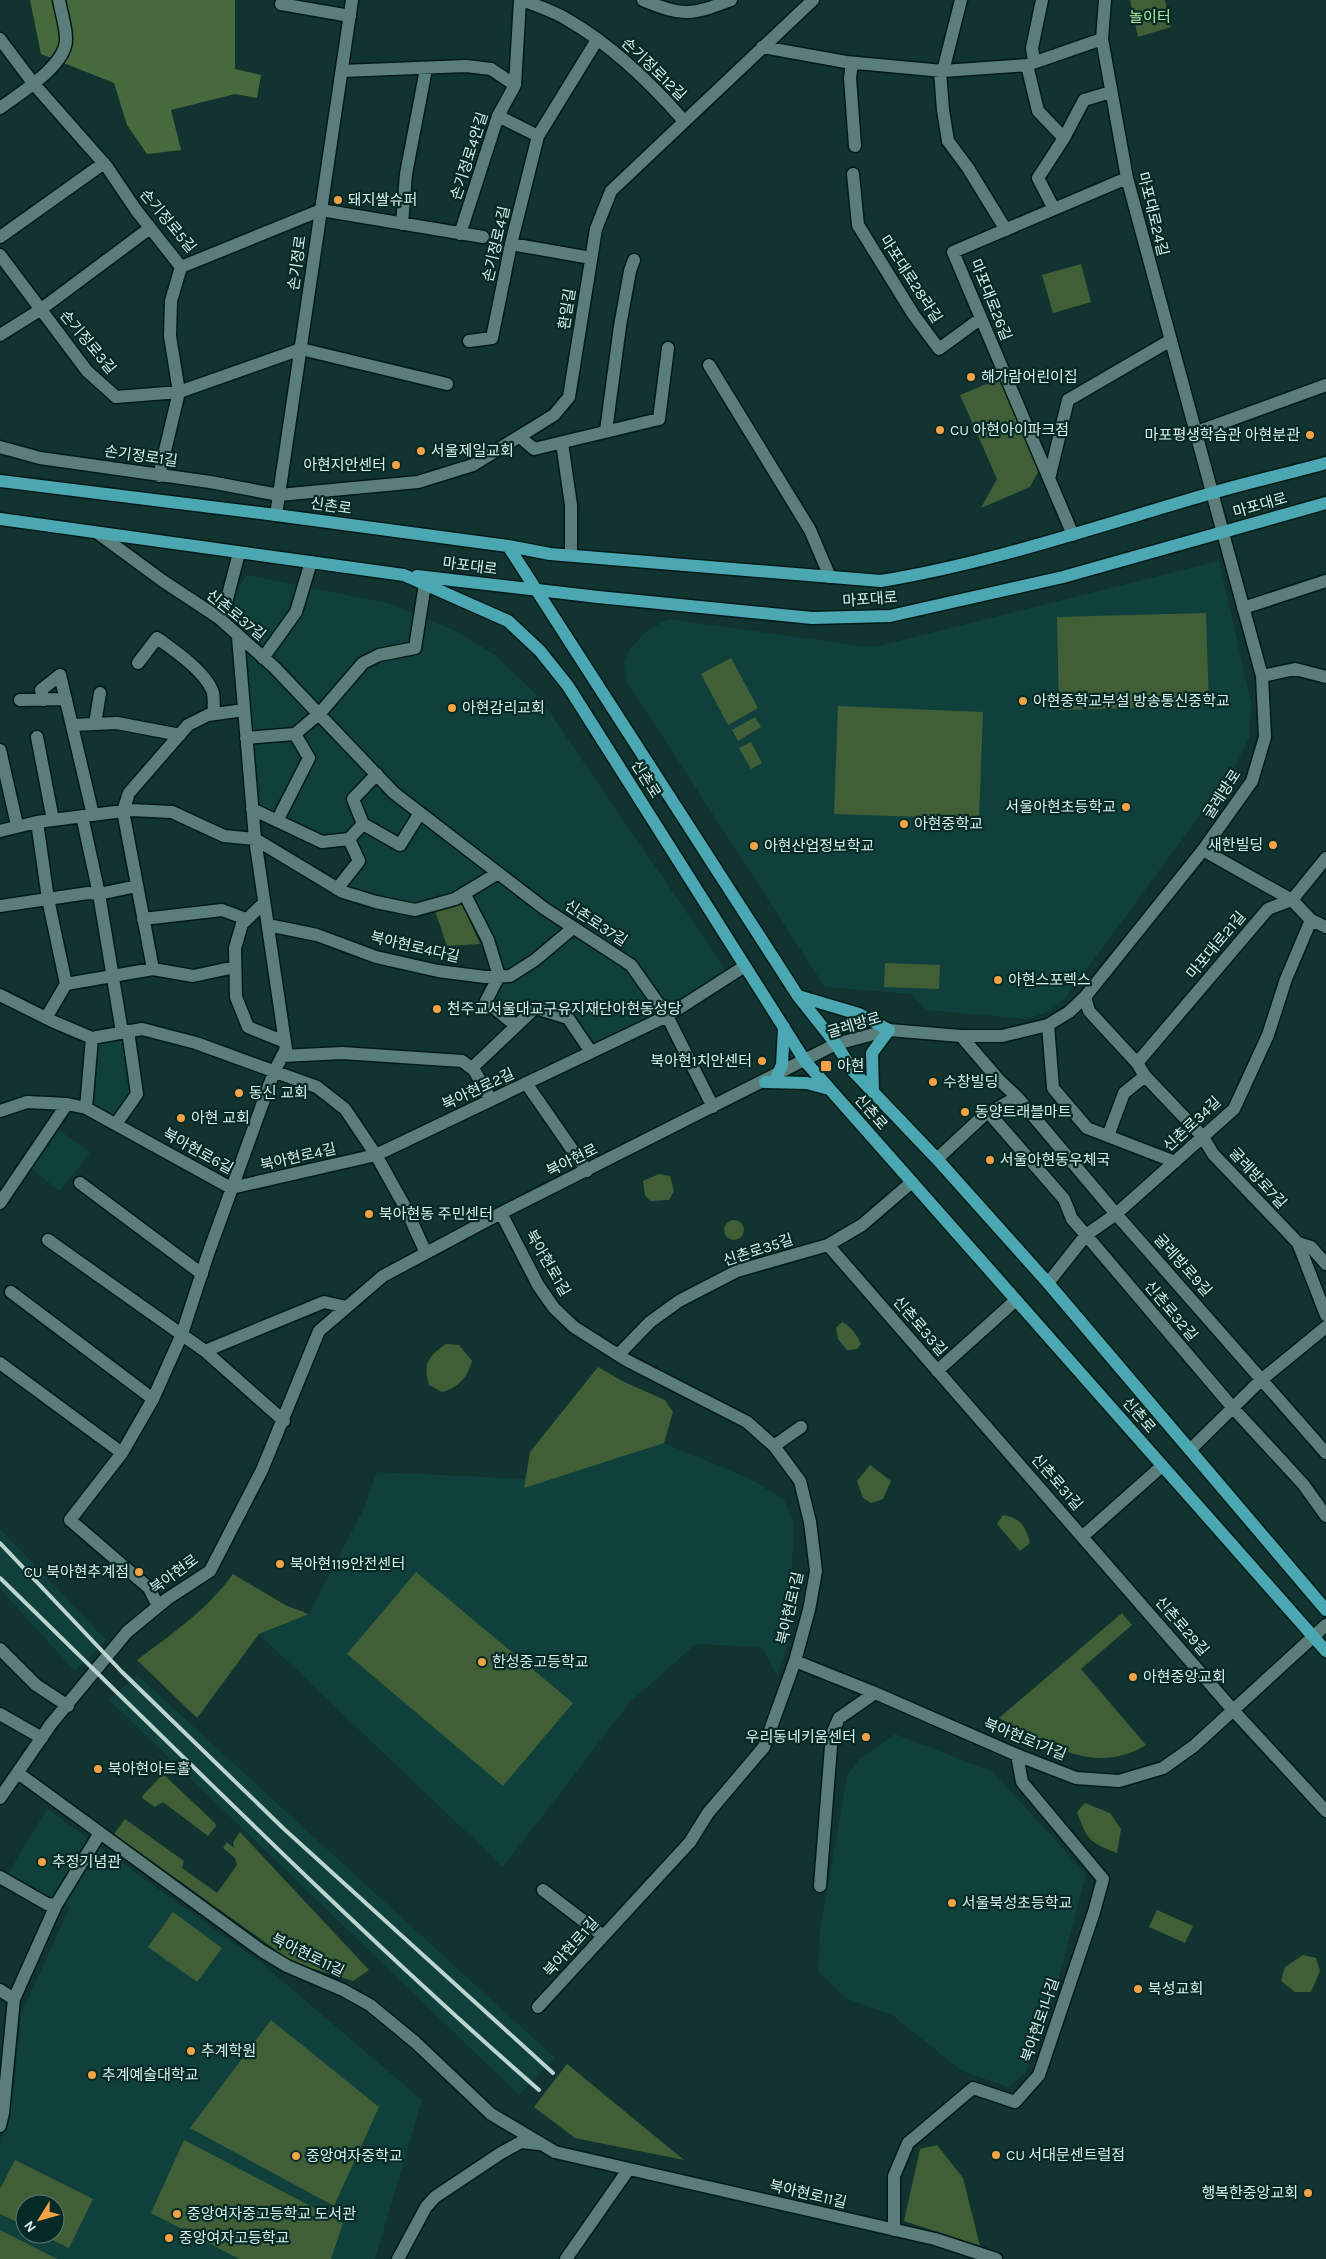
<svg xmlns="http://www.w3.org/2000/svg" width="1326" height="2259" viewBox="0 0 1326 2259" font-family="Karla,'Noto Sans KR',sans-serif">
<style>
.built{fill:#10403c;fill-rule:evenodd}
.green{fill:#405f36}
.forest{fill:#476a3c}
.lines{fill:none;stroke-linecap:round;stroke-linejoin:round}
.street-casing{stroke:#021a18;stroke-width:15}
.secondary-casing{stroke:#021a18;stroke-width:15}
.primary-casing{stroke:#021a18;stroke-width:15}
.street{stroke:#5b7e7a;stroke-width:12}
.secondary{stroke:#5b7e7a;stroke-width:12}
.primary{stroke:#4ba7b2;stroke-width:12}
.rail{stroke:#bdd3cf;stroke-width:4}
.poi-dot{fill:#f5a345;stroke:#062a26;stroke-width:2}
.labels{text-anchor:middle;stroke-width:4.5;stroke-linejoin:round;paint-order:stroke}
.park-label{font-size:15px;fill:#b4eaa3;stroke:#062a26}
.street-label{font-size:15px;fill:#dcefec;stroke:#062a26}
.poi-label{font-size:15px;fill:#dcefec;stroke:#062a26;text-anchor:start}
</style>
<rect width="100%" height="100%" fill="#113430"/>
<!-- built -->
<path class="built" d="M1219,561L1251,702L1249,737L1234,769L1066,997L1050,1011L1027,1019L927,1010L911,994L825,987L627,682L624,665L629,650L646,632L668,619L861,646H879Z
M247,575L391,604L458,632L495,655L539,697L730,976L591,1052L568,1018L535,1008L516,1026L486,1001L499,976L464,893L415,910L343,892L359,861L349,839L322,842L252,809L238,637L219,618Z
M124,1039L132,1093L115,1116L93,1104L97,1043Z
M59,1130L90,1153L60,1191L31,1169Z
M664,1443L752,1480L784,1500L794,1524L788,1644L777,1676L762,1647L696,1644L630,1702L503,1867L259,1634L309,1614L364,1508L377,1472L525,1479L524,1487L614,1457Z
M0,1529L106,1640L75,1671L0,1589Z
M137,1675L555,2058L519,2095L109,1700Z
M895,1734L993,1772L1086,1874L1048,2017L1025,2073L1008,2087L962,2071L892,2015L845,1998L818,1971L820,1931L847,1776L861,1758Z
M47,1809L260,1962L422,2100L375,2259H0V2148L14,2088L21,2014L70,1907L8,1874ZM25,2204H55V2234H25Z"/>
<!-- green -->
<path class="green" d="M1130,0H1165L1171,27L1138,37Z
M1081,264L1091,302L1053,313L1042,275Z
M1001,378L1040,468L1030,487L981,508L997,479L960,395Z
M1206,613L1209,706L1059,710L1057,617Z
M731,658L758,708L728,725L701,674Z
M838,706L983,712L979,819L834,814Z
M755,717L761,727L738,741L732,730Z
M751,742L762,763L751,769L739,748Z
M459,897L480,944L447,946L433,905Z
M885,963L940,965L939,989L884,987Z
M659,1174L670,1176L674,1191L669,1200L650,1201L645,1195L643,1181Z
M724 1230a10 10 0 1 1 20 0a10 10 0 1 1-20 0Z
M842,1322C852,1327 856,1334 861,1344L857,1349L847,1350L838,1339L836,1328Z
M446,1344L459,1345L472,1361C467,1378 459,1387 442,1392L429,1385C423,1363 428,1357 446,1344Z
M598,1367L624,1382L665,1400L673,1412L664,1443L524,1488L530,1452Z
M870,1465L891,1481L883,1499L871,1503L863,1498L857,1481Z
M1003,1515C1021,1518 1026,1527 1030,1543L1020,1551L997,1524Z
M416,1572L573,1703L503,1786L347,1654Z
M233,1574L287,1606L309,1614L259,1634L197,1718L137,1660C172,1634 207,1610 233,1574Z
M1122,1613L1132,1625L1081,1669L1146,1745C1093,1777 1046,1743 999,1718Z
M163,1774L215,1823L216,1826L208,1836L163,1802L155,1807L142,1798L143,1795Z
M1085,1803L1110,1813L1121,1829L1117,1853C1089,1842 1087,1840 1077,1812Z
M125,1819L184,1861L182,1868L217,1893L237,1865L235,1858L223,1848L227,1842L234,1848L233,1842L240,1832L369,1970L353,1981L294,1963L114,1834Z
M1157,1910L1193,1926L1185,1943L1149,1927Z
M173,1912L222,1948L197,1982L148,1947Z
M1303,1955L1316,1958L1320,1971L1311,1992H1295L1281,1981L1285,1967Z
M271,2020L379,2107L334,2206L190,2128Z
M567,2064L684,2160L575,2138L534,2107Z
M184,2140L343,2223L331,2259H239L151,2213Z
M937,2145L963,2178L980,2246L904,2221L920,2149Z
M15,2160L93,2199L69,2248L40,2234H55V2204H25V2226L0,2214V2189Z
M0,2230L57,2259H0Z"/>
<!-- forest -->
<path class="forest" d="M30,0H235V69L261,75L257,98L235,94L171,110L181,150L147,154L127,125L114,83L41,54Z"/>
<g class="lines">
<!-- street casing -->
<g class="street-casing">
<path id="street" d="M522,0C537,6 554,11 568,20C613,46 650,82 684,121
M643,0C682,17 692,15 731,0
M1105,0L1102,39L1127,178L1223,533
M0,39L33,83L107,167L136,210L181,267
M762,47L846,62L943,71L1027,65L1102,39
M1034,61L1032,48L1042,0
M852,63L850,78L855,146
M1027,65L1038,111L1064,138
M342,71L466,66L491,69L515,85
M940,71L943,110L948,141L968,168L1006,230
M943,71L961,0
M0,108C19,94 67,65 66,39C66,26 61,12 59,0
M498,116L538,136
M853,174L858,225L913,314L939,349L980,319
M1054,209L1038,178L1064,138L1084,100L1111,92
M402,224L406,174L426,69
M460,234L498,116L515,85L520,0
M0,237L104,163
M511,244L591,258
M0,255L87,371L116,397L179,392L301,349L447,384
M181,267L321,210L483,237
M0,335L40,310L150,228
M469,341L492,338L511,244L538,136L597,40
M709,365L810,530L830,577
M606,431L620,326L630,271L634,260
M1197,432L1326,385
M520,437L534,449L659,419L668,348
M562,443L571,505V555
M0,447L40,458L210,482L279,495L418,482L473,465L554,415L569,397L596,229L611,191L813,0
M159,476L179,392L170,336L171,301L181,267
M1049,479L1068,400L1171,340
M99,534L163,581L219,618L274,667L394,793L545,909L631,965L667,1016L713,1107
M1073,535L953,252L1127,178
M1243,608L1326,581
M219,618L227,599L239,553
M263,658L296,612L311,562
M138,663L157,638C175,651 203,670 212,690C215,696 213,707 214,714
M1262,676L1295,669L1326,677
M20,700L66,699
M44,700L41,690L60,675L93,815
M95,724L100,693
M72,725L117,723L180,735
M37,737L53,820
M246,738L295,734
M0,750L17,825
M252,809L322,842L349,839L363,824L400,845L420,813
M82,816L99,894L122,1032
M277,821L309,758L295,734L320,713L363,663L379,655L415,648L425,584
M37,822L48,899L66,984
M363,824L353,799L377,774
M0,831L37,822L131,810L172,812L224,836L255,839L343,892L376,902L415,910L455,899L498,873
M1203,850L1292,900L1311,920L1326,927
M337,889L359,861L349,839
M464,893L488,940L499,976L486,1001L516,1026
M264,903L242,924L235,948L236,997L248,1027L285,1042
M0,906L88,893L99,894L137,886
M143,919L222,910L246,919
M268,925L317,935L376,957L438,971L485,977L510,976L535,960L573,928
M153,969L123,811L129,793L188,725L208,715L244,710
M0,995L52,1021L92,1038L142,1029L196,1043L317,1087L345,1109L376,1155L405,1207L426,1253
M1085,997L1089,1011L1137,1063L1145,1076L1203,1137L1213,1154L1298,1243L1326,1315
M46,1018L66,984L153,969L193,976L235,967
M1048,1025L1053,1088L1087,1128L1175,1162
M961,1036L998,1079L1017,1097L1116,1214L1326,1453
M282,1056L342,1053L462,1061L474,1070L491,1100
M1137,1063L1268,909L1292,900L1326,858
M472,1068L535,1008L568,1018L591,1052
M526,1083L587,1171
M1017,1097L989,1113L1064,1199L1072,1219L1086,1235L1233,1408L1303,1484L1326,1516
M86,1108L92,1038
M0,1111L27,1102L67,1104L86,1108L231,1188
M116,1124L137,1094L128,1031
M1108,1136L1124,1093L1145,1076
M937,1159L983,1116L989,1113
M80,1183L202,1274
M231,1188L376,1155L667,1016L745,966
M0,1203L67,1104
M501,1213L538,1285L554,1308L574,1327L626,1360L747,1422L774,1446L800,1481L810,1522L816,1571L809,1610L795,1661L764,1747L708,1813L690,1842L538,2007
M48,1240L205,1351L284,1421
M1298,1243L1311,1247L1326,1264
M828,1245L1232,1709L1326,1811
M1048,1283L1086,1235L1116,1214L1234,1109L1268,1035L1286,979L1311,920
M11,1292L153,1399
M205,1351L324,1302L346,1307
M618,1355L650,1322L679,1301L737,1271L828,1245L862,1225L912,1182
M0,1363L122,1453
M937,1371L1016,1300
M774,1446L801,1427
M1190,1450L1261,1380L1326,1327
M1083,1536L1162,1466
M158,1606L149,1588L70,1520L122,1453L153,1399L182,1334L207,1257L274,1072L286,1049L255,839L238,637
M0,1649L36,1685L68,1706
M795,1661L875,1693L1017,1755L1076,1778L1119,1781L1163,1768L1194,1746L1326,1625
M0,1714L42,1738
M18,1773L262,1951L287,1966L343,1990L370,2005L415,2042L491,2114L555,2152L935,2239L996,2259
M0,1798L51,1724L127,1632L167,1599L210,1571L262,1470L319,1331L383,1276L501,1213L836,1044
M0,1877L47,1904L56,1905
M820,1886L832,1734L839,1718L875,1693
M543,1890L602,1935
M0,1990L14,1999
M0,2126L3,2113L14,1999L56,1905L100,1833
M894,2230V2176L908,2143L973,2088L1015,2102L1039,2075L1094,1912L1103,1879L1022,1782L1017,1755
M398,2259L426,2207L435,2197L501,2153L521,2142L539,2144
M566,2259L628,2170"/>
</g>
<!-- secondary casing -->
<g class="secondary-casing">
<path id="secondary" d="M281,4L350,16
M276,515L352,0
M836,1044L889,1030L961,1036H1002L1048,1025L1069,1012L1085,997L1203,850L1252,781L1265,737L1262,676L1223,533"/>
</g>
<!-- primary casing -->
<g class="primary-casing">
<path id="primary" d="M0,481L276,515L508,546L550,554L881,581C991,563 1098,526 1205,495C1245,483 1286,474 1326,463
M0,519L404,575L508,621L540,651L568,686L805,1061L1326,1651
M508,546L798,996L836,1044L853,1071L937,1159L1048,1283L1326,1610
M417,576L598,597L812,618L890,616L1063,577L1326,503
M798,996L859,1014L889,1030L872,1053L873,1092
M777,1076L782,1065L784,1027
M765,1082L807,1083L829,1089"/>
</g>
<!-- street -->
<use href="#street" class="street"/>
<!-- secondary -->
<use href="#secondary" class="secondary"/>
<!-- primary -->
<use href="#primary" class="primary"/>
<!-- rail -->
<path class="rail" d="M0,1543L122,1672L283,1828L553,2073
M0,1578C178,1751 352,1927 539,2090"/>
</g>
<!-- markers -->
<g class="poi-dot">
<circle cx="338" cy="200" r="5"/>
<circle cx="971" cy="377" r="5"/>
<circle cx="940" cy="430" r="5"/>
<circle cx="1310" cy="435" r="5"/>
<circle cx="421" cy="451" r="5"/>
<circle cx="396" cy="465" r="5"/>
<circle cx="1023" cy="701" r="5"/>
<circle cx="452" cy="708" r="5"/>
<circle cx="1126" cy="807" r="5"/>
<circle cx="904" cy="824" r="5"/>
<circle cx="1273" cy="845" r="5"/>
<circle cx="754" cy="846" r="5"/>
<circle cx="998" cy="980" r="5"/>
<circle cx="437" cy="1009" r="5"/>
<circle cx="762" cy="1061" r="5"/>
<rect x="820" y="1060" width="12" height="12" rx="2.5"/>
<circle cx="933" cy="1082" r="5"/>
<circle cx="239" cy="1093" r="5"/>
<circle cx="965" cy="1112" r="5"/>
<circle cx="181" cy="1118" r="5"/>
<circle cx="990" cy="1160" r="5"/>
<circle cx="369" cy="1214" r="5"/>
<circle cx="280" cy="1564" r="5"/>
<circle cx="139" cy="1572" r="5"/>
<circle cx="482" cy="1662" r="5"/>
<circle cx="1133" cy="1677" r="5"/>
<circle cx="866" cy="1737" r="5"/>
<circle cx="98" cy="1769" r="5"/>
<circle cx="42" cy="1862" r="5"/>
<circle cx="952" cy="1903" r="5"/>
<circle cx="1138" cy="1989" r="5"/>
<circle cx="191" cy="2051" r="5"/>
<circle cx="92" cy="2075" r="5"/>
<circle cx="996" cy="2155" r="5"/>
<circle cx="296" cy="2156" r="5"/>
<circle cx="1308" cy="2193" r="5"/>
<circle cx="177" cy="2214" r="5"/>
<circle cx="169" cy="2238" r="5"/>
</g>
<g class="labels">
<!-- park labels -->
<g class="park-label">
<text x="1150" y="22">놀이터</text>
</g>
<!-- street labels -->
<g class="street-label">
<text transform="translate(654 69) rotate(44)" y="5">손기정로12길</text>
<text transform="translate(469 156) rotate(-72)" y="5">손기정로4안길</text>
<text transform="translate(1153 214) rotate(76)" y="5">마포대로24길</text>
<text transform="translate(168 221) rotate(50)" y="5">손기정로5길</text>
<text transform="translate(496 244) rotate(-77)" y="5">손기정로4길</text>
<text transform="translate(297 263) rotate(-82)" y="5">손기정로</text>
<text transform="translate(911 279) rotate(57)" y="5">마포대로28라길</text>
<text transform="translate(991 300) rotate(68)" y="5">마포대로26길</text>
<text transform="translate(567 309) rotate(-81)" y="5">환일길</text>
<text transform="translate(88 342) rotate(50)" y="5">손기정로3길</text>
<text transform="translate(141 456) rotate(8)" y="5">손기정로1길</text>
<text transform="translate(1260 505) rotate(-16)" y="5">마포대로</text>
<text transform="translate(331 506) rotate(8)" y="5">신촌로</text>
<text transform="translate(470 566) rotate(7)" y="5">마포대로</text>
<text transform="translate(870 599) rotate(-4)" y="5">마포대로</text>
<text transform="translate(236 615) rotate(39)" y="5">신촌로37길</text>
<text transform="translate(646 779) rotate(58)" y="5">신촌로</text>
<text transform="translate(1222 794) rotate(-57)" y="5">굴레방로</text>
<text transform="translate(596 923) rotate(33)" y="5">신촌로37길</text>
<text transform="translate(1216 945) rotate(-50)" y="5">마포대로21길</text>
<text transform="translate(415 947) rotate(13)" y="5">북아현로4다길</text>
<text transform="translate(854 1025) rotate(-17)" y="5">굴레방로</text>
<text transform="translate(478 1089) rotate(-25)" y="5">북아현로2길</text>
<text transform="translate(871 1112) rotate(49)" y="5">신촌로</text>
<text transform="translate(1192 1124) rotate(-43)" y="5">신촌로34길</text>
<text transform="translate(198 1151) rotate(29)" y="5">북아현로6길</text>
<text transform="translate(298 1157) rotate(-13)" y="5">북아현로4길</text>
<text transform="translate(572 1160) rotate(-26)" y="5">북아현로</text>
<text transform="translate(1258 1178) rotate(47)" y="5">굴레방로7길</text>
<text transform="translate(758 1250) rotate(-18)" y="5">신촌로35길</text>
<text transform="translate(548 1263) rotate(60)" y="5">북아현로1길</text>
<text transform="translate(1183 1265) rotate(48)" y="5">굴레방로9길</text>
<text transform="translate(1171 1311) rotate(50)" y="5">신촌로32길</text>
<text transform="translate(920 1326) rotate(49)" y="5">신촌로33길</text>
<text transform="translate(1139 1415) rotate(49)" y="5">신촌로</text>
<text transform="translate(1057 1482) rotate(49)" y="5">신촌로31길</text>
<text transform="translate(174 1574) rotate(-36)" y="5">북아현로</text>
<text transform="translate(790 1608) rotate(-77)" y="5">북아현로1길</text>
<text transform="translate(1182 1626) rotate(49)" y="5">신촌로29길</text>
<text transform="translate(1025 1739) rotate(22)" y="5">북아현로1가길</text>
<text transform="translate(571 1947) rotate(-48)" y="5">북아현로1길</text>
<text transform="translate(308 1955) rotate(26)" y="5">북아현로11길</text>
<text transform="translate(1040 2020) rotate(-71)" y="5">북아현로1나길</text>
<text transform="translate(808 2194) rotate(13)" y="5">북아현로11길</text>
</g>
<!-- poi labels -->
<g class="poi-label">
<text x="348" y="205">돼지쌀슈퍼</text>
<text x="981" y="382">해가람어린이집</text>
<text x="950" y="435">CU 아현아이파크점</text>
<text x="1300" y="440" text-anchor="end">마포평생학습관 아현분관</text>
<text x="431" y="456">서울제일교회</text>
<text x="386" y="470" text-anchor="end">아현지안센터</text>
<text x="1033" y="706">아현중학교부설 방송통신중학교</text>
<text x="462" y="713">아현감리교회</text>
<text x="1116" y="812" text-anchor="end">서울아현초등학교</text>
<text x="914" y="829">아현중학교</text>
<text x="1263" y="850" text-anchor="end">새한빌딩</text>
<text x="764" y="851">아현산업정보학교</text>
<text x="1008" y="985">아현스포렉스</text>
<text x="447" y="1014">천주교서울대교구유지재단아현동성당</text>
<text x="752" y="1066" text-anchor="end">북아현1치안센터</text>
<text x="837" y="1071">아현</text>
<text x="943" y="1087">수창빌딩</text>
<text x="249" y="1098">동신 교회</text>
<text x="975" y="1117">동양트래블마트</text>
<text x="191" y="1123">아현 교회</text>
<text x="1000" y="1165">서울아현동우체국</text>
<text x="379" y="1219">북아현동 주민센터</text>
<text x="290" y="1569">북아현119안전센터</text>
<text x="129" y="1577" text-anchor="end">CU 북아현추계점</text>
<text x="492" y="1667">한성중고등학교</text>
<text x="1143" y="1682">아현중앙교회</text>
<text x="856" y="1742" text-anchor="end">우리동네키움센터</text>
<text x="108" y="1774">북아현아트홀</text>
<text x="52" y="1867">추정기념관</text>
<text x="962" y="1908">서울북성초등학교</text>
<text x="1148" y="1994">북성교회</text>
<text x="201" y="2056">추계학원</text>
<text x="102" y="2080">추계예술대학교</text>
<text x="1006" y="2160">CU 서대문센트럴점</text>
<text x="306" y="2161">중앙여자중학교</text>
<text x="1298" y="2198" text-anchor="end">행복한중앙교회</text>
<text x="187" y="2219">중앙여자중고등학교 도서관</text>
<text x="179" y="2243">중앙여자고등학교</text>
</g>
</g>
<!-- north arrow -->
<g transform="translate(40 2219) rotate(233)"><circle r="24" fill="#062a26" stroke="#5c7975"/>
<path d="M0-4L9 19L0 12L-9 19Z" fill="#f5a345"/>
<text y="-8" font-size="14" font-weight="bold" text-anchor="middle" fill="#dcefec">N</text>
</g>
</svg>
